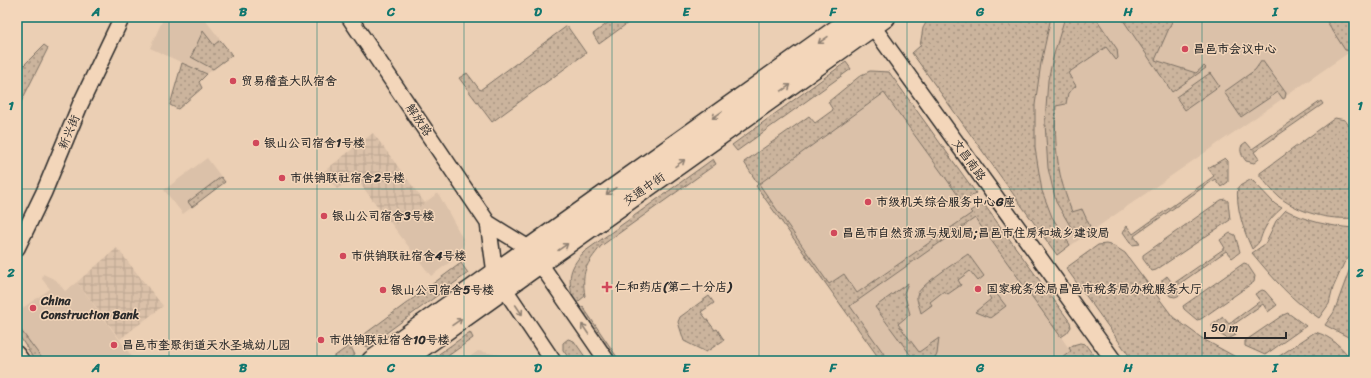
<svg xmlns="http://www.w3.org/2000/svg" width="1371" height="378" viewBox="0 0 1371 378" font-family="Sriracha,'LXGW WenKai TC',sans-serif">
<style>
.built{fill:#dbc1a9}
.industrial{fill:url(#industrial-grid)}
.grass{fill:url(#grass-dots);stroke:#7b7064}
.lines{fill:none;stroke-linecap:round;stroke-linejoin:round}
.tertiary-casing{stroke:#2b2b2b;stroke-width:18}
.primary-casing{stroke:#2b2b2b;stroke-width:23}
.tertiary{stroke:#f3d6ba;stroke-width:15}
.primary{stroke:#f3d6ba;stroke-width:20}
.oneway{stroke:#8f8072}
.grid{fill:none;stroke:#0f766e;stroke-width:1;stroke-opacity:0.55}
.poi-dot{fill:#d1495b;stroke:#f3d6ba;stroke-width:1.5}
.labels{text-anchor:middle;stroke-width:3;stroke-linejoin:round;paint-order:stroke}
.poi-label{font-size:12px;font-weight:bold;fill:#2b2b2b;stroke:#f3d6ba;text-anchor:start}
.street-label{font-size:12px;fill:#2b2b2b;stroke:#f3d6ba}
.neatline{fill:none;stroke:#0f766e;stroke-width:1.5}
.grid-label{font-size:13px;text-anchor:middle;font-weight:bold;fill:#0f766e}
</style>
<defs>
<pattern id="industrial-grid" width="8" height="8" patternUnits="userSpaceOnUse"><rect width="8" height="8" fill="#dbc1a9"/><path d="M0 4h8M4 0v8" fill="none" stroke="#bca692"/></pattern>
<pattern id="grass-dots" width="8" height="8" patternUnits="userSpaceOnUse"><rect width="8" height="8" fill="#cbb49d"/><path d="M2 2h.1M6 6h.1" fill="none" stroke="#a59380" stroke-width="1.8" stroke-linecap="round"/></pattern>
</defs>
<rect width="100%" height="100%" fill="#ebcfb4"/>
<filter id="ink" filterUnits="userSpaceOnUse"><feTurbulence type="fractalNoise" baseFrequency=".025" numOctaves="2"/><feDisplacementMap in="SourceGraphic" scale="8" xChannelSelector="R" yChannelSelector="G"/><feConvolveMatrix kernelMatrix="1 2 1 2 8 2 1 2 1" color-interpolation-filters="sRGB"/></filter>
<g filter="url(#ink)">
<!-- built -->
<path class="built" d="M164,17H203L232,55L207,74L150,48Z
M933,17H1354V49L1057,255L912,53L920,46L923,28L927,21Z
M884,93L976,218L1078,361H881L756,186Z
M207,158L225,182L183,214L164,190Z
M438,193L463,239L464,243L461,254L431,276L393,226Z
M43,274L56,280L65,291L77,282L135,361H44L17,325V312L50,289L42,279Z
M478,351L522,359L524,361H464Z"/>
<!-- industrial -->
<path class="industrial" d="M373,133L425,203L393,226L354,176L337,189L323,172Z
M117,248L163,306L120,339L77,282Z"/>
<!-- grass -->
<path class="grass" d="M616,17H636L599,44L593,34Z
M933,17H1051L1041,63L1035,105V148L1042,191L1052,217L1070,245L1057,255L912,53L920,46L923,28L927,21Z
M1065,17H1095L1117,49L1118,58L1116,60L1106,47L1068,73L1076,86L1068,93L1066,104L1056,106C1055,124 1055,143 1058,162C1060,179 1066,196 1072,212L1082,209L1092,231L1087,236L1083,238L1075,234L1056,202L1048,168L1045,123L1048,80L1054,54Z
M1121,17H1174L1155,60L1196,73L1204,66L1206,68L1172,92Z
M1324,17H1354V38L1348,42L1353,50L1351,51L1345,50Z
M567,26L586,53L492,122L459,78L467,73L480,90Z
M203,31L214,45L220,40L232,55L213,69L191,57Z
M44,45L48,48L17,110V72Z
M1262,60L1286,93L1285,98L1283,99L1278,92L1241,117L1224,92L1255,70Z
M846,62L851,69L737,151L732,145Z
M182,63L207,74L199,82L202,88L178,109L170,105Z
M870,71L889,72L976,193L963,202L884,93L759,184L829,284L844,274L857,293L972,213L970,211L983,203L1070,322L1071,327L1067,333L1061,337L975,218L850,306L889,361H881L756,186L758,184L744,162L809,116L815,123L833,110L828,102L861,75Z
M1210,73L1219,86L1185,110L1176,97Z
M1321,101L1323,104L1254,152L1259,159L1254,163L1246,161C1242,156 1239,151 1242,145L1246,142L1252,149Z
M1335,118L1345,120L1354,133V182L1351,191L1354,218C1328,220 1300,213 1279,197C1272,191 1266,183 1260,176V173Z
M1225,158L1228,161V182L1221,187L1215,179L1134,236L1140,244L1132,245L1123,232L1127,226L1133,234L1214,176L1208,168Z
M713,159L716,164L601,246C586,265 581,271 585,296L574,305C569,281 566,271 584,252Z
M221,177L225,182L192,207L188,202Z
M1250,180L1253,181L1275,204L1282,208C1275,214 1269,220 1265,228C1259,239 1263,240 1252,249C1244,232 1235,205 1238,187Z
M1225,199L1228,201L1230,220L1156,270L1152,271L1143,259V255L1221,200Z
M1286,210C1308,222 1329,226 1354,228V252L1344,263L1333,288L1329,304L1319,318C1292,301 1273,278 1252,253L1265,244L1276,221Z
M1230,233L1235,235L1240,252L1232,258L1226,251L1175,287L1180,295L1175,297L1170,296L1162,285V280L1167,276L1173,284L1225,248L1220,240Z
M1106,244L1114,246L1125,253L1173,317L1203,339L1243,361H1133L1066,268L1098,245Z
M968,254L984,276L978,281L970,271L958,280L961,285L948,294L944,291L930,302L932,305L921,313C920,308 916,300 917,295C920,285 958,261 968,254Z
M461,263L468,273L367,347L363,345L358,339Z
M1244,263L1247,264L1255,276L1254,282L1201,319L1197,320L1184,309L1183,306Z
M1354,264V344L1350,338L1325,325L1334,312L1349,271Z
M908,283L904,293L910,314L898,324L919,352L939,338L937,354L934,361H915L875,307Z
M992,288L1006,306L990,318L975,312L991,299L986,292Z
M1262,290L1265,291L1277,305L1268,312L1263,304L1230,327L1236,335L1228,339L1213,330L1212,325L1223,317L1229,324L1260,301L1255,294Z
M709,296L714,303L701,312L715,330L717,329L724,340L706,352L684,341L678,322L680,317Z
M583,307L619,360L611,361L578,311Z
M1288,313L1306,326L1265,355L1245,346V341L1283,315Z
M17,325L44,361H35L17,332Z
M470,332L473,338L441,361H429Z
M1315,332C1331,336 1343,348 1352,361H1270L1275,359Z
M568,339L574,341L588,361H571L563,350V343Z
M1080,343L1085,344L1097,360L1079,361L1076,357L1071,361H1058L1071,351L1069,348L1073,345Z
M350,345L355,355L347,361H328Z"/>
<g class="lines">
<!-- tertiary casing -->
<g class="tertiary-casing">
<path id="tertiary" d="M349,17L488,223L530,249L607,361
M866,17L1114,361
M488,223L495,273L504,288L553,361
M17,248L44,192L80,105L122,17
M17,354L22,361"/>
</g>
<!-- primary casing -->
<g class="primary-casing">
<path id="primary" d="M372,361L855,17
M402,361L885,17"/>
</g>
<!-- tertiary -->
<use href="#tertiary" class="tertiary"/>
<!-- primary -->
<use href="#primary" class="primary"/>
</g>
<!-- one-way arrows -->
<defs><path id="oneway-shaft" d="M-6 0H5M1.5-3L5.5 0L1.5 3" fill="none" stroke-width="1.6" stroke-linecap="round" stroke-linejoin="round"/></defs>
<g class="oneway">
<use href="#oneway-shaft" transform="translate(823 40) rotate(145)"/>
<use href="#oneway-shaft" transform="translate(786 88) rotate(-35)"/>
<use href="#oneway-shaft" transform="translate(717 115) rotate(145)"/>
<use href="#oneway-shaft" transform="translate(680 163) rotate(-35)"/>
<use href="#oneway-shaft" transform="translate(611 191) rotate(145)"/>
<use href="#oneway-shaft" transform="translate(563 247) rotate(-35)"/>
<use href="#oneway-shaft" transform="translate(519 310) rotate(56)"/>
<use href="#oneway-shaft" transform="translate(457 322) rotate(-35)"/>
<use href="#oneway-shaft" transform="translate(585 329) rotate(-124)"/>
</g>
</g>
<!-- grid -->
<path class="grid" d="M169,17V361M317,17V361M464,17V361M612,17V361M759,17V361M907,17V361M1054,17V361M1202,17V361M17,189H1354"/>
<!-- markers -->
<g class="poi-dot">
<circle cx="1185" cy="49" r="4"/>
<circle cx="233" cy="81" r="4"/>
<circle cx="256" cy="143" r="4"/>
<circle cx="282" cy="178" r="4"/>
<circle cx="868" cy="202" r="4"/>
<circle cx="324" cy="216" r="4"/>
<circle cx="834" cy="233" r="4"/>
<circle cx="343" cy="256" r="4"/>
<path d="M605 281h4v4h4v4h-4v4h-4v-4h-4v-4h4z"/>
<circle cx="978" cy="289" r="4"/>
<circle cx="383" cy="290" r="4"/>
<circle cx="33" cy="308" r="4"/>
<circle cx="321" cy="340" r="4"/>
<circle cx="114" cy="345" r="4"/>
</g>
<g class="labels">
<!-- poi labels -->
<g class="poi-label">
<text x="1193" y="53">昌邑市会议中心</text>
<text x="241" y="85">贸易稽查大队宿舍</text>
<text x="264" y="147">银山公司宿舍1号楼</text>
<text x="290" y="182">市供销联社宿舍2号楼</text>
<text x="876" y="206">市级机关综合服务中心G座</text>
<text x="332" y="220">银山公司宿舍3号楼</text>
<text x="842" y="237">昌邑市自然资源与规划局;昌邑市住房和城乡建设局</text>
<text x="351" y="260">市供销联社宿舍4号楼</text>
<text x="615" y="291">仁和药店(第二十分店)</text>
<text x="986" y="293">国家税务总局昌邑市税务局办税服务大厅</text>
<text x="391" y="294">银山公司宿舍5号楼</text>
<text x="41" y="305">China<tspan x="41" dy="14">Construction Bank</tspan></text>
<text x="329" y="344">市供销联社宿舍10号楼</text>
<text x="122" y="349">昌邑市奎聚街道天水圣城幼儿园</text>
</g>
<!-- street labels -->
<g class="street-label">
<text transform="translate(419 120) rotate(56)" y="4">解放路</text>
<text transform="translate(69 132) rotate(-67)" y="4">新兴街</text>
<text transform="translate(969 160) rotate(54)" y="4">文昌南路</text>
<text transform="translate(644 189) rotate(-35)" y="4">交通中街</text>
</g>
</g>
<!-- margin -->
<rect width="1371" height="378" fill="none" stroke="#f3d6ba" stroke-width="44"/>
<!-- scale -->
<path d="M1205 332v6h81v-6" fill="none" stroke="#2b2b2b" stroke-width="2"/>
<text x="1211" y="332" font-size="12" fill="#2b2b2b" stroke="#f3d6ba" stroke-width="3" paint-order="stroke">50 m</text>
<rect x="22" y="22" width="1327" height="334" class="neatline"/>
<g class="grid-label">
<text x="96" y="16">A</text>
<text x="243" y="16">B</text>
<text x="391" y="16">C</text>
<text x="538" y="16">D</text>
<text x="686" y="16">E</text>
<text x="833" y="16">F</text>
<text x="980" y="16">G</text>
<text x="1128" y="16">H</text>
<text x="1275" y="16">I</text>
<text x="11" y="110">1</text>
<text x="1360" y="110">1</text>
<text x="11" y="277">2</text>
<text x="1360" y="277">2</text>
<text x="96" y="372">A</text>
<text x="243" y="372">B</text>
<text x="391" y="372">C</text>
<text x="538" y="372">D</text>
<text x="686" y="372">E</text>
<text x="833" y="372">F</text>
<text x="980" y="372">G</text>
<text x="1128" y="372">H</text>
<text x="1275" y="372">I</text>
</g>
</svg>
